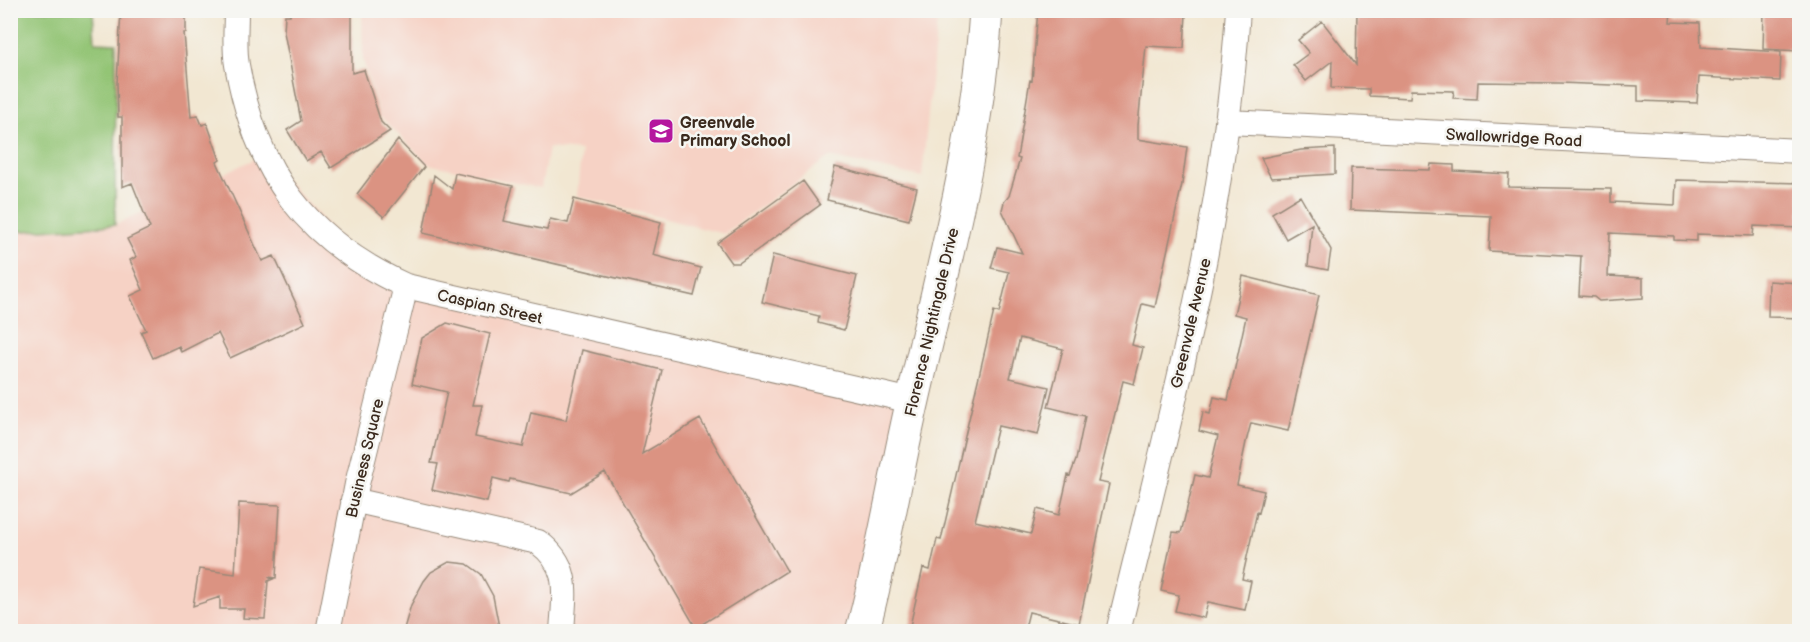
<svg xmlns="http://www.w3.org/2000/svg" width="1810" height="642" viewBox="0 0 1810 642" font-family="'Balsamiq Sans',sans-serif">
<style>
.built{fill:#f6d2c5}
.green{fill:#93c474;stroke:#677749;stroke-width:1.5}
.building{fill:#db9382;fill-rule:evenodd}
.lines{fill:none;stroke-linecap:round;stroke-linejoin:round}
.street-casing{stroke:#968878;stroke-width:26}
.secondary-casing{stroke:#968878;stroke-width:35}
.street{stroke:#fff;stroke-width:24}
.secondary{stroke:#fff;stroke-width:33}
.labels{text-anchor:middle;stroke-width:5;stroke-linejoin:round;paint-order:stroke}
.poi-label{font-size:16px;font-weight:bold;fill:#3b2a1e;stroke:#f6f6f2;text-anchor:start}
.street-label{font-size:16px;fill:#3b2a1e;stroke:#f6f6f2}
</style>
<rect width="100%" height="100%" fill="#f6f6f2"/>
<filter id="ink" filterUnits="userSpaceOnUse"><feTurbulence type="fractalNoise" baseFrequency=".0167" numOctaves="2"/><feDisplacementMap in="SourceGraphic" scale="12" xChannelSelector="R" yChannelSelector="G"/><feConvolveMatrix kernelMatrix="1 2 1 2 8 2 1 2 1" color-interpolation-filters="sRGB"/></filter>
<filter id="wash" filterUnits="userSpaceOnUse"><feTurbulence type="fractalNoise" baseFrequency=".008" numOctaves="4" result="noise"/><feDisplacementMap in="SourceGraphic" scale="24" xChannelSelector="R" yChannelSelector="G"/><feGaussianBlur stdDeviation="1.35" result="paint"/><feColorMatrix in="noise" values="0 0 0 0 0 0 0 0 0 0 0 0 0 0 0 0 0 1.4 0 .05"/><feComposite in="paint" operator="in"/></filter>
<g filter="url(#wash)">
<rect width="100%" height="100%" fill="#f2e7d2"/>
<!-- built -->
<path class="built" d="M362,11H938L922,177L829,157L724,234L577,196L581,151L548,148L541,188L428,164L380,116L363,60Z
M263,155L370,271L913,405L862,631L11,632V232L115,225Z"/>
<!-- green -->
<path class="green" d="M11,10L93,11L95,42L116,43L115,225L11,232Z"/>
<g id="blocks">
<!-- building -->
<path class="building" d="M121,10H186V33H184L191,117L198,115L202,125L207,123L220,160L217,162L262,261L274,256L305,323L230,358L218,333L181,352L179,346L153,358L141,332L146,330L130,296L143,290L130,260L136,257L127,239L150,228L132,183L122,187V117H118L117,83Z
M291,10H352V73L364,70L381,122L390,131L331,168L321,152L306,161L287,130L301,121L284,32L285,15H290Z
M1038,10H1145V13L1186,14L1184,48L1146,46L1138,125V139L1187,147L1182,184L1155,307L1142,304L1132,345L1143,348L1134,384L1123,381L1098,482L1109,484L1079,624L1029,612L1024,632H931L910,626L923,568L930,570L937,539L941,540L994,311L999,313L1009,272L991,268L997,247L1022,253L1002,210L1004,202L1009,196L1020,159L1017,158L1030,80L1032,81ZM1020,338L1063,349L1048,407L1085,416L1076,460L1070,476L1068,475L1059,515L1037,509L1031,534L975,521L998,426L1038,435L1049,387L1010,378Z
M1357,10H1671L1670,22L1700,23L1701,47L1781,52L1780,81L1699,77L1697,103L1638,101V86L1559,83L1478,82L1477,99L1453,98L1454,91L1411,90L1410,98L1369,96V89L1331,88L1332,61L1306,81L1293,65L1309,53L1298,40L1322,21L1356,65Z
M1764,10H1800V51L1763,49Z
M398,140L424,167L384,217L357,194Z
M1335,148V174L1271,178L1261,158L1301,150Z
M1431,164L1454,165V171L1509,174L1508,187L1611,189V202L1675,205L1676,180L1800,183V228L1754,226L1753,236L1697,234V241L1674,240V236L1610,233L1608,276L1643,278V298L1599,301L1594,297L1579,296L1581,256L1489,251L1491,216L1350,210L1351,168L1430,170Z
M835,167L917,188L909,220L827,200Z
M455,173L513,186L504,221L547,230L550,219L568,223L574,199L661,222L653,255L701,268L694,296L423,233L434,175L452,189Z
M803,181L820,205L739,263H731L717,243Z
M1300,196L1331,250L1328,270L1308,266L1312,224L1286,239L1272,213Z
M773,255L857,276L844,330L818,323L819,316L762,302Z
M1243,276L1319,295L1288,431L1251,423L1246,442L1237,485L1264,491L1259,513L1257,512L1242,579L1251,581L1245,610L1208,602L1204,618L1175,611L1179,595L1161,591L1173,532L1181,533L1195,475L1208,478L1218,436L1199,431L1203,412L1210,414L1214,397L1228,400L1246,317L1234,314Z
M1769,281L1800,283V318L1768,317Z
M447,323L490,334L473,405H482L475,437L523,447L531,412L566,420L582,350L662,370L642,454L700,419L787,571L696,628L605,472L571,493L510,479L509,482L493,478L487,502L432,490L438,464L431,463L447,392L412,384L422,338Z
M239,503L280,505L276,578L268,577L273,579L268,581L265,619L243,618L244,609H220V597L193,606L199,569L235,574Z
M449,562L467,564L481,574L493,596L500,632H403L411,605L424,581L431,572Z"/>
</g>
</g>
<g filter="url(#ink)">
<use href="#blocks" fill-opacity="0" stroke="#968878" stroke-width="1.5"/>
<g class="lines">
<!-- street casing -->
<g class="street-casing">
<path id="street" d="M236,10C236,28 234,48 237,65C256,173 307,241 406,286L912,401
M1228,122L1800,151
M353,500L538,542C572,567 564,594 562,632
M328,632L357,484L406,286
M1118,632C1167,427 1225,222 1238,10"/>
</g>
<!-- secondary casing -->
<g class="secondary-casing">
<path id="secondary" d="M862,632C883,556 895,477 913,400C942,271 978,143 986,10"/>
</g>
<!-- street -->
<use href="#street" class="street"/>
<!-- secondary -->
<use href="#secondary" class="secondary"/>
</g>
</g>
<!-- icons -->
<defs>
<g id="school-square" transform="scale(1.35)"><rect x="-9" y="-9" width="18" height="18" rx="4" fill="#b5179e" stroke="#f6f6f2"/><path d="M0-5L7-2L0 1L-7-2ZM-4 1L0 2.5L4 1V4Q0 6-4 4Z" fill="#fff"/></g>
</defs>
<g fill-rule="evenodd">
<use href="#school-square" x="661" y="131"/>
</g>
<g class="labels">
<!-- poi labels -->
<g class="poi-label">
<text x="680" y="128">Greenvale<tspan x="680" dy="18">Primary School</tspan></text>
</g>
<!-- street labels -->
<g class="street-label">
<text transform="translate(1514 137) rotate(3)" y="6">Swallowridge Road</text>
<text transform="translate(490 306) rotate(13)" y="6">Caspian Street</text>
<text transform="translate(931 322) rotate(-77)" y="6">Florence Nightingale Drive</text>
<text transform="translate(1190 323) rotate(-77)" y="6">Greenvale Avenue</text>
<text transform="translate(364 458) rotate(-77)" y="6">Business Square</text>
</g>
</g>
<!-- margin -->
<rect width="1810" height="642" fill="none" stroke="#f6f6f2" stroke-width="36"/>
</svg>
